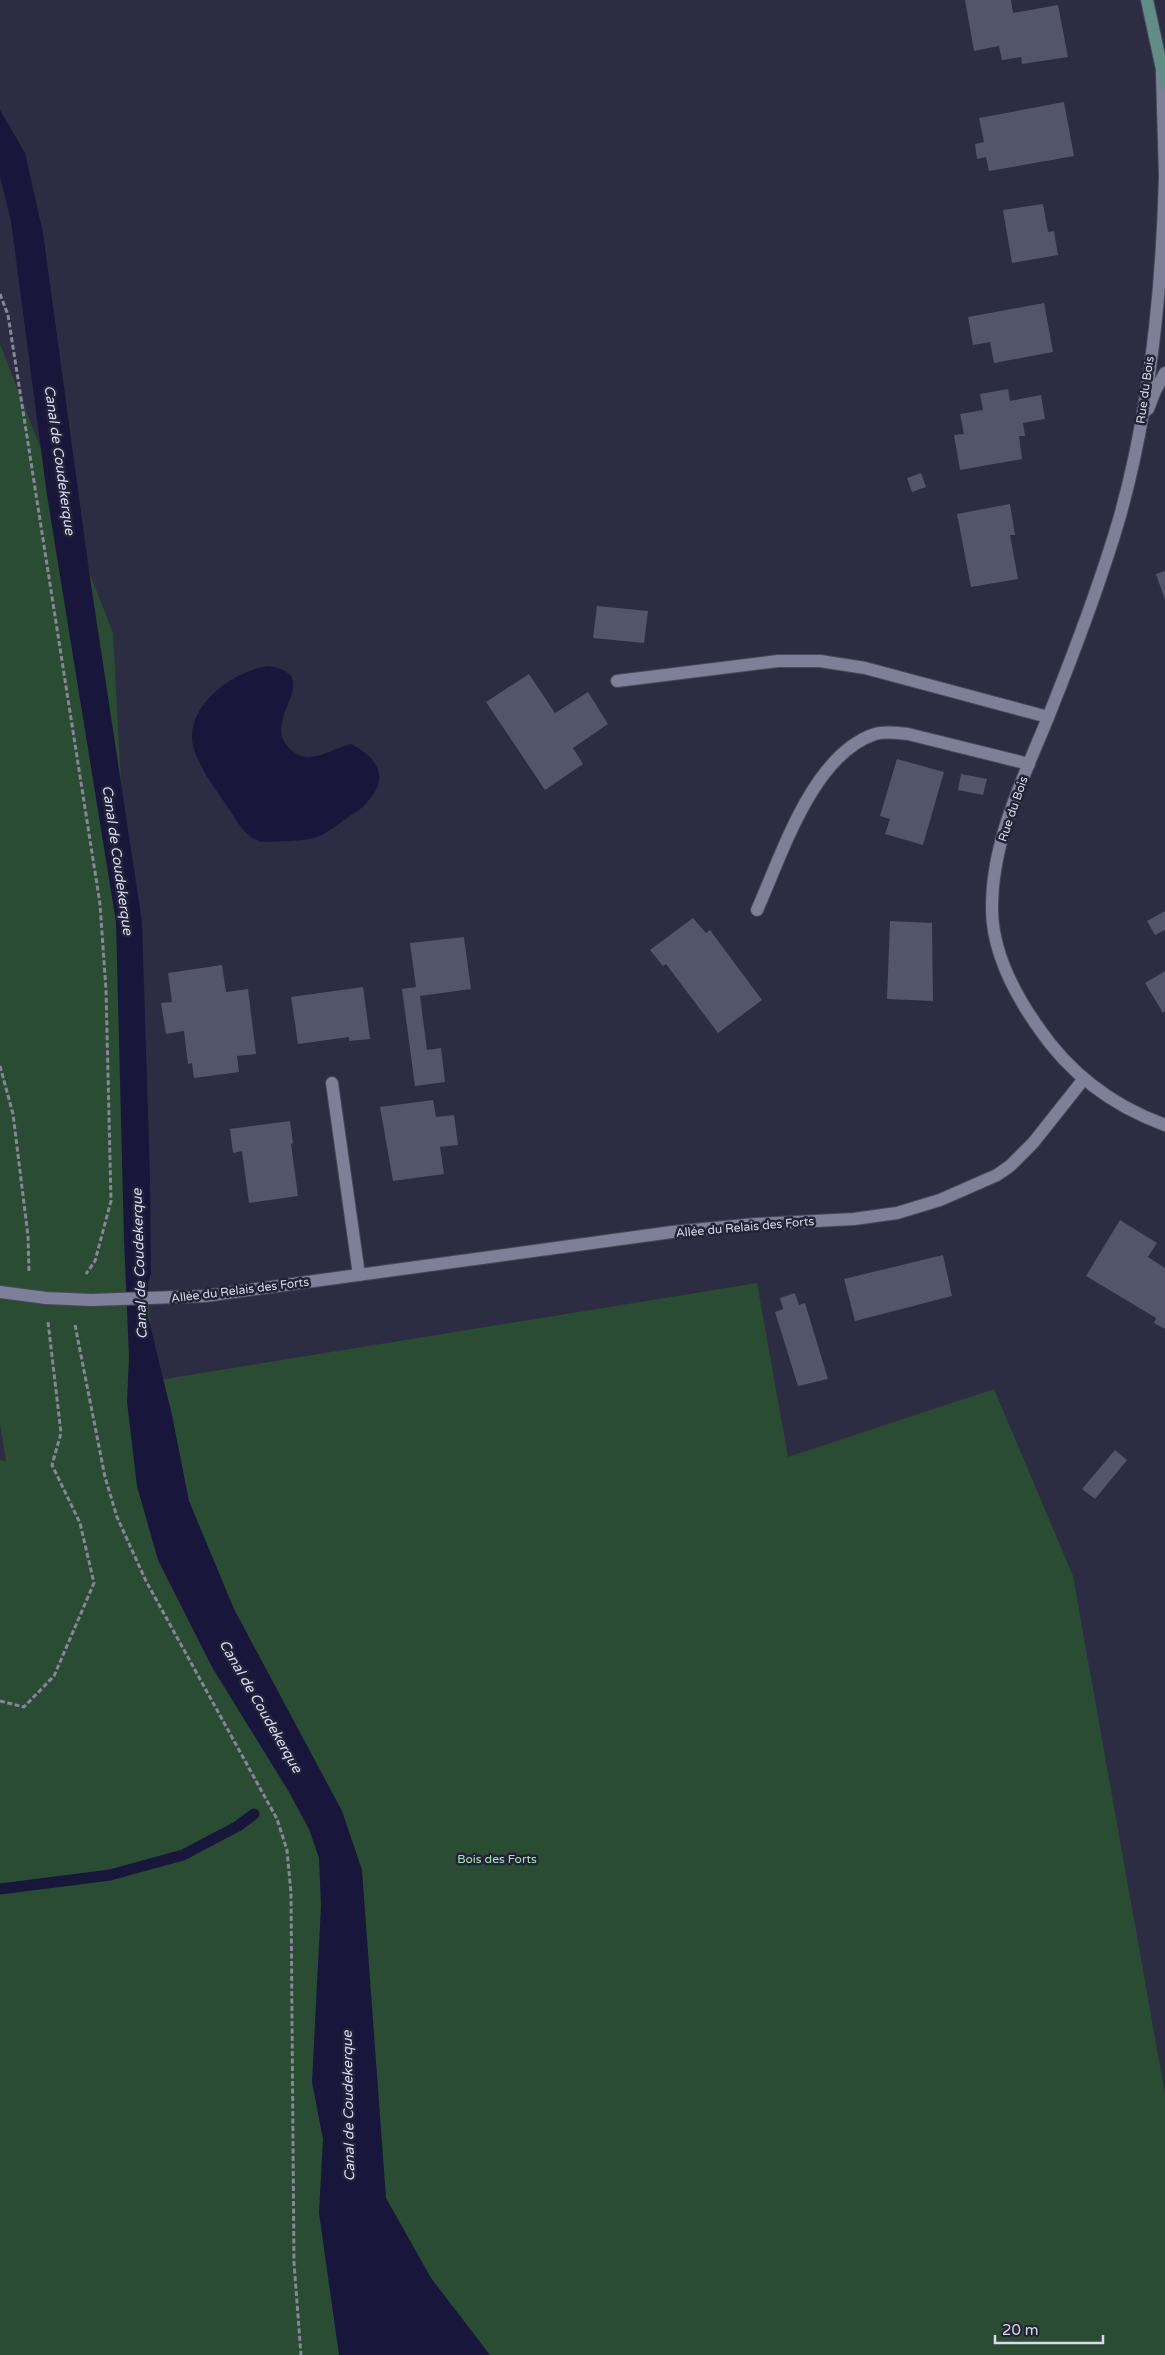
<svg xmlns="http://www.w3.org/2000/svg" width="1165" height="2355" viewBox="0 0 1165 2355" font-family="'Varela Round',sans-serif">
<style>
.green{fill:#2a4c33}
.water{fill:#18163a}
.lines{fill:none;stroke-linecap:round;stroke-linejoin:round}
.stream{stroke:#18163a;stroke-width:11}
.building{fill:#53556c}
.lane-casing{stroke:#48485b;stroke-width:14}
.street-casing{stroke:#48485b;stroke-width:14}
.secondary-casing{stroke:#48485b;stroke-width:14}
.path{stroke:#858697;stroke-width:3;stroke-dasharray:5 2.5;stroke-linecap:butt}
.lane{stroke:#7e7f99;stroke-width:12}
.street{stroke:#7e7f99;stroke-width:12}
.secondary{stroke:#628c86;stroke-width:12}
.labels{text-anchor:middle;stroke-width:5;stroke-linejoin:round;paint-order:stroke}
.street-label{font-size:12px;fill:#d9dae8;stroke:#232338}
.park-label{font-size:12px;fill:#a4e8b5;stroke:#232338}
.water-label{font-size:14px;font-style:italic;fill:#d8daf7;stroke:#232338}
</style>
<rect width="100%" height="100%" fill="#2c2d42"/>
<!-- green -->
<path class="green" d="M0,344L113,633L153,1381L757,1283L788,1457L994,1389L1073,1576L1165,2094V2355H0V1460L6,1461L0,1424Z"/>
<!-- water -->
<path class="water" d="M0,110L25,153L43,233L89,571L142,922L150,1178L151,1274L148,1283V1317L172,1415L189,1501L234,1609L342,1811L362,1870L386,2198L431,2278L490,2355H339L319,2213L323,2139L312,2082L321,1906L319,1858L309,1829L289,1792L212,1667L158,1560L137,1486L127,1402L129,1357L124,1238L116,922L47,495L11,221L0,177Z
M269,666C326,676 261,718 288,747C293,752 299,756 307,757C323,757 337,747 351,744C377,757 390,777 368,801C363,808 354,813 347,818C338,824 328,833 317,837C301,842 280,841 263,842C245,839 237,820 227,806C215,788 199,768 193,746C184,706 234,670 269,666Z"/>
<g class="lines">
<!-- stream -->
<path class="stream" d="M0,1889L110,1875L183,1855L238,1826L254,1814"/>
</g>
<!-- building -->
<path class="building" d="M965,0H1011L1013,13L1058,5L1068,57L1022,64L1021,57L1002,60L999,46L974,51Z
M1064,102L1074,156L989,171L986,157L977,159L975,144L984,142L979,118Z
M1043,204L1048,232L1054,231L1058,255L1012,263L1003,210Z
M1044,303L1053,352L994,363L990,342L973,345L968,317Z
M1008,389L1010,401L1041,395L1045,419L1023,423L1025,436H1019L1022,459L960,470L954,435L964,434L960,414L983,410L980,394Z
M921,473L926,487L912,492L907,478Z
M1010,504L1015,535H1010L1018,579L971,587L957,514Z
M1165,571V600L1156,574Z
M597,606L648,611L644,643L593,638Z
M529,674L555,713L588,692L608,724L573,748L583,764L545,790L486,702Z
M897,759L944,772L923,845L885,834L890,819L880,816Z
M961,774L987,779L983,795L958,790Z
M1165,911V930L1155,935L1147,921Z
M693,918L706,933L710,930L762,1000L718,1033L666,964L663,966L650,950Z
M890,921L932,923L933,1001L887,999Z
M464,937L471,989L420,996L427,1050L441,1048L445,1082L415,1086L402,989L416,987L410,943Z
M222,965L226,992L248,989L256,1054L237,1056L239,1072L194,1078L192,1063L188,1064L184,1031L166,1034L161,1003L172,1002L168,973Z
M1165,971V1011L1163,1013L1145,983Z
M363,987L370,1039L349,1041V1037L298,1044L291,997Z
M433,1100L436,1117L454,1115L458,1145L440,1147L444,1174L393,1181L380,1107Z
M290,1121L293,1143L291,1144L298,1196L249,1203L242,1151L233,1153L230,1129Z
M1120,1220L1157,1243L1148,1257L1165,1268V1329L1154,1323L1156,1318L1086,1276Z
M943,1255L952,1296L855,1321L844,1279Z
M795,1293L799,1305L805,1303L828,1379L798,1386L775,1312L783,1309L780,1298Z
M1115,1450L1127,1460L1095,1499L1082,1489Z"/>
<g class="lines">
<!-- lane casing -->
<g class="lane-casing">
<path id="lane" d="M617,681L778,661H820L865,668L1048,717
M757,910C782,855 812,755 875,734C886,731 897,733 908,734L1029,764
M332,1083L359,1275"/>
</g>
<!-- street casing -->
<g class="street-casing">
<path id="street" d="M1162,72L1165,176
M1165,177C1162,287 1150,409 1120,516C1100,585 1074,653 1047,720C1022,781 991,843 992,911C993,953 1014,993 1038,1027C1069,1073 1113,1106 1165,1125
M1148,409L1155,391L1165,373
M0,1292L46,1298L91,1300L205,1296L672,1232L756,1224L854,1219L897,1213L940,1200L997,1175L1010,1166L1033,1143L1083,1080"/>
</g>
<!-- secondary casing -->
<g class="secondary-casing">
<path id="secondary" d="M1147,0L1165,83"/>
</g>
<!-- path -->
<path class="path" d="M0,294L8,315L100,904L106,990L111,1201L95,1261L86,1274
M0,1066L13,1114L28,1236L29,1272
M75,1325L105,1477L117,1517L146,1581L277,1819L287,1850L291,1893L294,2263L301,2355
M0,1701L24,1707L54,1676L94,1583L80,1523L52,1465L61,1433L48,1322"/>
<!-- lane -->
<use href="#lane" class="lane"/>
<!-- street -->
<use href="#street" class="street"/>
<!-- secondary -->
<use href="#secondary" class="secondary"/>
</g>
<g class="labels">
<!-- street labels -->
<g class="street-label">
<text transform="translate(1145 390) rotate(-82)" y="4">Rue du Bois</text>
<text transform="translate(1013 809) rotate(-71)" y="4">Rue du Bois</text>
<text transform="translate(745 1227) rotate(-5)" y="4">Allée du Relais des Forts</text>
<text transform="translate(240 1290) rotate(-7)" y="4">Allée du Relais des Forts</text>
</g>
<!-- park labels -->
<g class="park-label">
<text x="497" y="1863">Bois des Forts</text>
</g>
<!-- water labels -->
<g class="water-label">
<text transform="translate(60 460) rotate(82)" y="5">Canal de Coudekerque</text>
<text transform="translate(118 860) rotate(82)" y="5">Canal de Coudekerque</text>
<text transform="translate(139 1264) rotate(-92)" y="5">Canal de Coudekerque</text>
<text transform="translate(261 1706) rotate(60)" y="5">Canal de Coudekerque</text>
<text transform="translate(348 2106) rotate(-91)" y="5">Canal de Coudekerque</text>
</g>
</g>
<!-- scale -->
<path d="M995 2335v8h108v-8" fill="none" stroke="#d9dae8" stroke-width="2.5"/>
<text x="1002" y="2335" font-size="15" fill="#d9dae8" stroke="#232338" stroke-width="4" paint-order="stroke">20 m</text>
</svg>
